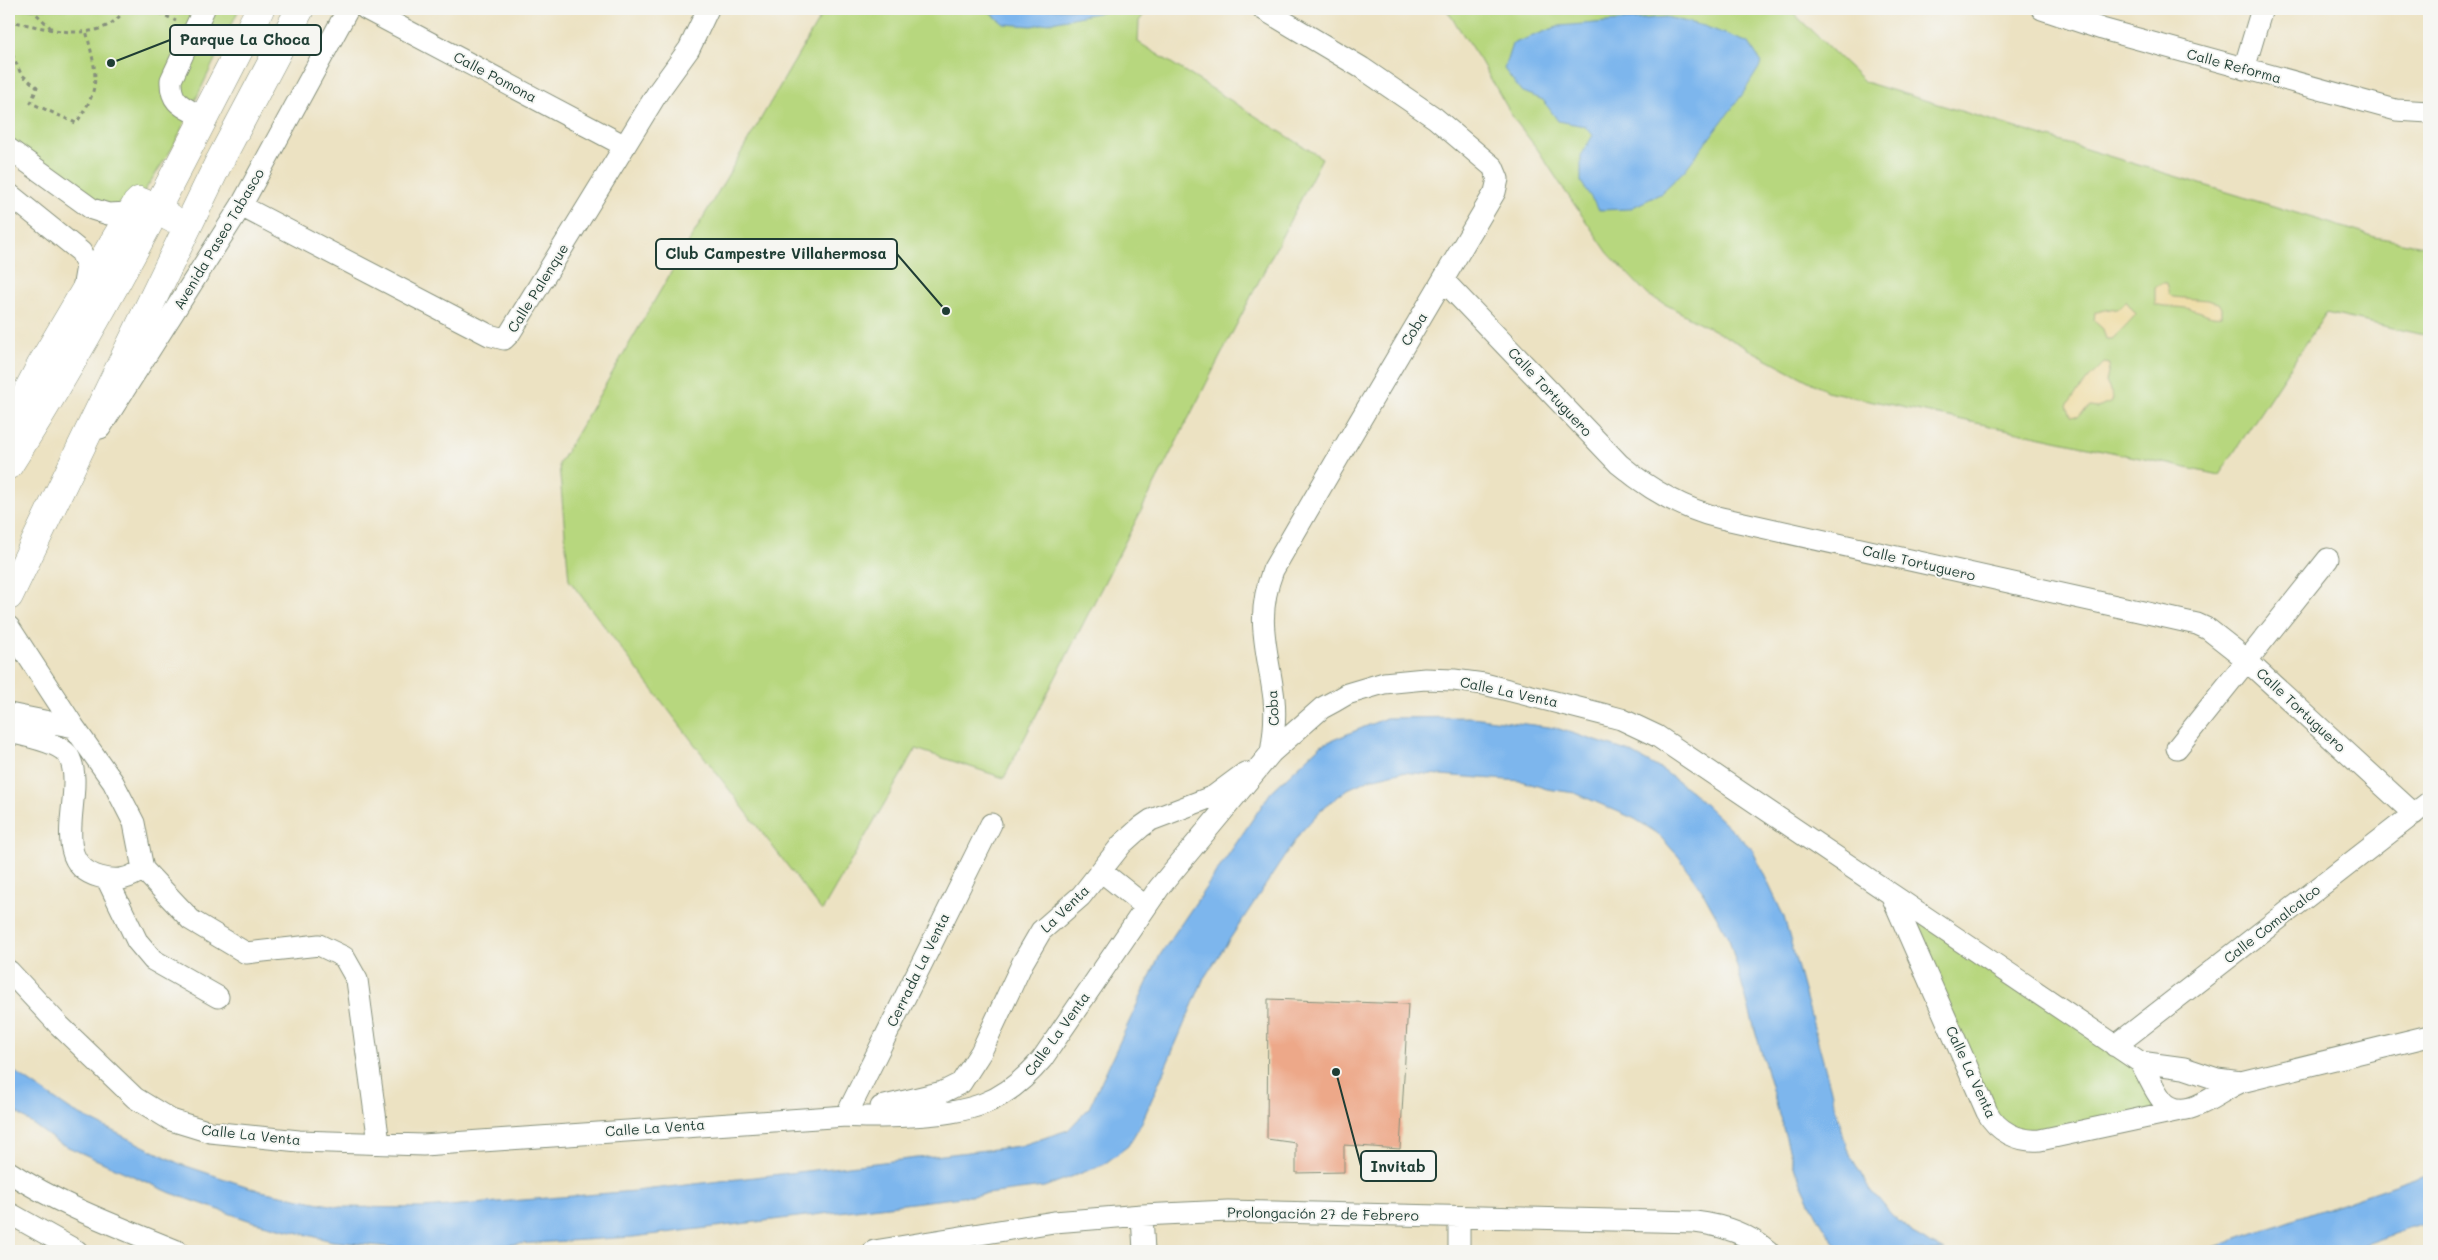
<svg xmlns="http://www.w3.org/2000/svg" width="2438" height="1260" viewBox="0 0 2438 1260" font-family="Mali,sans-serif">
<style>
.green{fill:#b7d77e;stroke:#6b8a59}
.sand{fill:#eeda9e;stroke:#868c69}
.water{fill:#7db6ed;stroke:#4e7a90}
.building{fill:#eda889}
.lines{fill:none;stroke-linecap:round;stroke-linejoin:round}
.minor-casing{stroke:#86907b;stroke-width:23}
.major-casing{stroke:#86907b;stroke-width:29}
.path{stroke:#86907b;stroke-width:3;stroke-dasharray:4 4;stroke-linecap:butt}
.minor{stroke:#fff;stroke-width:21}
.major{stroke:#fff;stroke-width:28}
.labels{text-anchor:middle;stroke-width:4;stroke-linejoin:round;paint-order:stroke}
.street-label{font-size:14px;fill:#1f3d34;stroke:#f6f6f2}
.leader{fill:none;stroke:#1f3d34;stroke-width:2}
.callout-dot{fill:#1f3d34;stroke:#f6f6f2;stroke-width:2}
.callout{fill:#f6f6f2;stroke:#1f3d34;stroke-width:2}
.callout-label{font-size:15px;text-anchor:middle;font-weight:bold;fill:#1f3d34}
</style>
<rect width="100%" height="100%" fill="#f6f6f2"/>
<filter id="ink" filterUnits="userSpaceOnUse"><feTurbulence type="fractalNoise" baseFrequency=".02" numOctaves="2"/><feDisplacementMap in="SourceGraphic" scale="10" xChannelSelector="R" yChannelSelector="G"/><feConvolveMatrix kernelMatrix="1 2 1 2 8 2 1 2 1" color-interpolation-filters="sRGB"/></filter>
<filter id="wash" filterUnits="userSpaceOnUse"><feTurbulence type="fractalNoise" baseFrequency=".0096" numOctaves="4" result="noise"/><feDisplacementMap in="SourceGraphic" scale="20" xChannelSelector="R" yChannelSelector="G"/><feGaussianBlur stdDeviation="1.12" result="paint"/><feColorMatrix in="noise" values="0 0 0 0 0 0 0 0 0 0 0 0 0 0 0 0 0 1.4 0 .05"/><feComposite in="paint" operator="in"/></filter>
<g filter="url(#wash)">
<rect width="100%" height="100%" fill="#ece2c2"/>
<!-- green -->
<path class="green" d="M9,9H239L173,147L130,213L108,214L9,149Z
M825,9H1148L1139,21L1138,42L1322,158L1004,778L916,749L822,911L569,580L559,464Z
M1446,9H1789L1865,82L2375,237L2429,247V336L2326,313L2219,475L1827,391L1648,295L1608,253L1565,191L1538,150L1514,119L1480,60Z
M1891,894L2140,1062L2158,1115L2051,1138L1997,1126Z"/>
<!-- sand -->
<path class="sand" d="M2161,283H2166L2169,294L2173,297L2207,300L2218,303L2221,308V316C2211,318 2204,312 2194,310C2182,306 2168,308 2155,304V288Z
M2126,301L2136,314C2134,317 2116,336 2112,339H2106L2103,329L2094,321L2095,312L2121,307Z
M2104,363L2110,364L2106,382L2113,397L2112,402L2097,408L2090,407L2078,417L2071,416L2067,405L2089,378Z"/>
<!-- water -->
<path class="water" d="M986,9H1117L1032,26L1004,24Z
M1666,17L1704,26L1749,43L1762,63L1742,95L1685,170L1660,194L1629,209L1599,210L1581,182V156L1593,135L1584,126L1558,121L1543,100L1521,91L1504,69L1512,44L1559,26Z
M1472,717L1556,728L1630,752L1664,771L1692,792L1752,849L1784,917L1847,1149L1867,1185L1891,1214L1911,1232L1945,1251H1843C1821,1230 1808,1197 1795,1170L1729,939L1703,892L1679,857L1657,833L1635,819L1575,793L1547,789L1521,781L1400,772L1370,779L1348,789L1322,809L1300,833L1204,978L1142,1122L1128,1146L1103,1165L1044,1187L633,1237L418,1250L332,1241L251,1221L171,1193L57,1142L9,1107V1068L72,1111L180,1164L261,1191L340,1207L424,1208L635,1191L1020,1146L1068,1130L1089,1108L1160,955L1271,792L1321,745L1386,718Z
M2429,1173V1222L2346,1251H2203Z"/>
<g id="blocks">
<!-- building -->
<path class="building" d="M1268,999L1408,1004L1400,1149L1344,1145V1172L1296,1173V1143L1267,1139Z"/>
</g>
</g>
<g filter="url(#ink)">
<use href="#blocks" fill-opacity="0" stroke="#86907b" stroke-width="1"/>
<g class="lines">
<!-- minor casing -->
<g class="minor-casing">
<path id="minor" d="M204,9L171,80C170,105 185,107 204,118
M366,9L625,146
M1263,9L1362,68L1435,118L1493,167L1498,179L1495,192C1421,317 1346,443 1273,570C1254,620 1268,649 1274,699C1276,718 1274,735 1271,753
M2042,9L2102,29L2396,110L2429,112
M2244,69L2262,9
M9,149L92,209L108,214L130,213
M9,194L81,252L87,266L83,289
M241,206L489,335L504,339L510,333L658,92L689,49L708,9
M1444,281L1619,464C1650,490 1682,509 1721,518L2197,624L2208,629L2236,651L2414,814
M100,428L241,206L348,9
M9,627L74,727L113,782L134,823L143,869L191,920L246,953L319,945L344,957L357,980L379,1143
M9,714L74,727
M9,732C23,735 60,743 68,755C89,789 44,862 100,877C118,882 129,879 143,869
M2177,748L2328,559
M1101,871L1146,907
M107,879L137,941L153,960L218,997
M1891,894L1987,1112C1997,1131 2018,1142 2040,1140L2185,1109
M9,971L59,1025L135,1098L171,1120L210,1132L299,1141L423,1145L846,1116C868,1118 889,1117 911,1116C970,1112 1002,1106 1042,1059L1159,888L1271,753L1322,708L1335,701L1347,694L1384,683L1425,679L1454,680L1484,684L1602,714L1621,719L1657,736L2140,1062C2148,1074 2153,1089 2162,1100C2183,1126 2218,1091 2241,1082L2429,1036
M2115,1046L2429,802
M2140,1062L2184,1068L2217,1079L2241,1082
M881,1107L943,1092L961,1083L981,1052L1023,962L1041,931L1081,896L1122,844L1141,827L1151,820L1214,796L1245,773
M846,1116L991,824
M9,1172C61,1206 119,1227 177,1251
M9,1213L77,1251
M1142,1215L1144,1251
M1459,1217V1251
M874,1251L1054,1222L1142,1215L1228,1211L1695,1222C1721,1225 1748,1234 1768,1251"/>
</g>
<!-- major casing -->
<g class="major-casing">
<path id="major" d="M9,439L28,390L41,365L136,204L139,201L157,208L171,218
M9,465C102,319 181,163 260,9
M9,596L217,166L300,9"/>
</g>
<!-- path -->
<path class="path" d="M31,9L52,29
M152,9L176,21
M9,21C44,27 101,48 125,9
M9,47L21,74L37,87L31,103L76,123C103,86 96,73 86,30"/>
<!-- minor -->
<use href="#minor" class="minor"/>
<!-- major -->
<use href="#major" class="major"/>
</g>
</g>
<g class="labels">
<!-- street labels -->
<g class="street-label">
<text transform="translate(2234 66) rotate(15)" y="5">Calle Reforma</text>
<text transform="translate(495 77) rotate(28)" y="5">Calle Pomona</text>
<text transform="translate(219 239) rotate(-59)" y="5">Avenida Paseo Tabasco</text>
<text transform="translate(538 288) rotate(-58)" y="5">Calle Palenque</text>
<text transform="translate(1414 329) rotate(-58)" y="5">Coba</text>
<text transform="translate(1550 392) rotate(47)" y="5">Calle Tortuguero</text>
<text transform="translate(1919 563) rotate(13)" y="5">Calle Tortuguero</text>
<text transform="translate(1509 692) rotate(12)" y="5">Calle La Venta</text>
<text transform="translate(1273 708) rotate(-93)" y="5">Coba</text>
<text transform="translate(2301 710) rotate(43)" y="5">Calle Tortuguero</text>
<text transform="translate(1065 909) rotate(-44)" y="5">La Venta</text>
<text transform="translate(2272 924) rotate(-38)" y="5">Calle Comalcalco</text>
<text transform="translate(918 970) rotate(-64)" y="5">Cerrada La Venta</text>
<text transform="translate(1057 1034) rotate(-54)" y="5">Calle La Venta</text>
<text transform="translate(1971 1072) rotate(65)" y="5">Calle La Venta</text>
<text transform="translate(655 1128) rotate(-4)" y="5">Calle La Venta</text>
<text transform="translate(251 1135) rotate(6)" y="5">Calle La Venta</text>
<text transform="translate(1323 1214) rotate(1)" y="5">Prolongación 27 de Febrero</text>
</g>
</g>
<!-- callouts -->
<path class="leader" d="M111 63L170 40M946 311L897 254M1336 1072L1361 1166"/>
<g class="callout-dot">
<circle cx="111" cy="63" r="5"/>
<circle cx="946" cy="311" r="5"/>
<circle cx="1336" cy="1072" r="5"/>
</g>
<g class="callout">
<rect x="170" y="25" width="151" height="30" rx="5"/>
<rect x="656" y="239" width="241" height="30" rx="5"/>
<rect x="1361" y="1151" width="75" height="30" rx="5"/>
</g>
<g class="callout-label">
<text x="245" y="45">Parque La Choca</text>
<text x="776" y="259">Club Campestre Villahermosa</text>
<text x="1398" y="1172">Invitab</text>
</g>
<!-- margin -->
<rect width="2438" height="1260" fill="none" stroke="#f6f6f2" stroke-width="30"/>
</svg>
